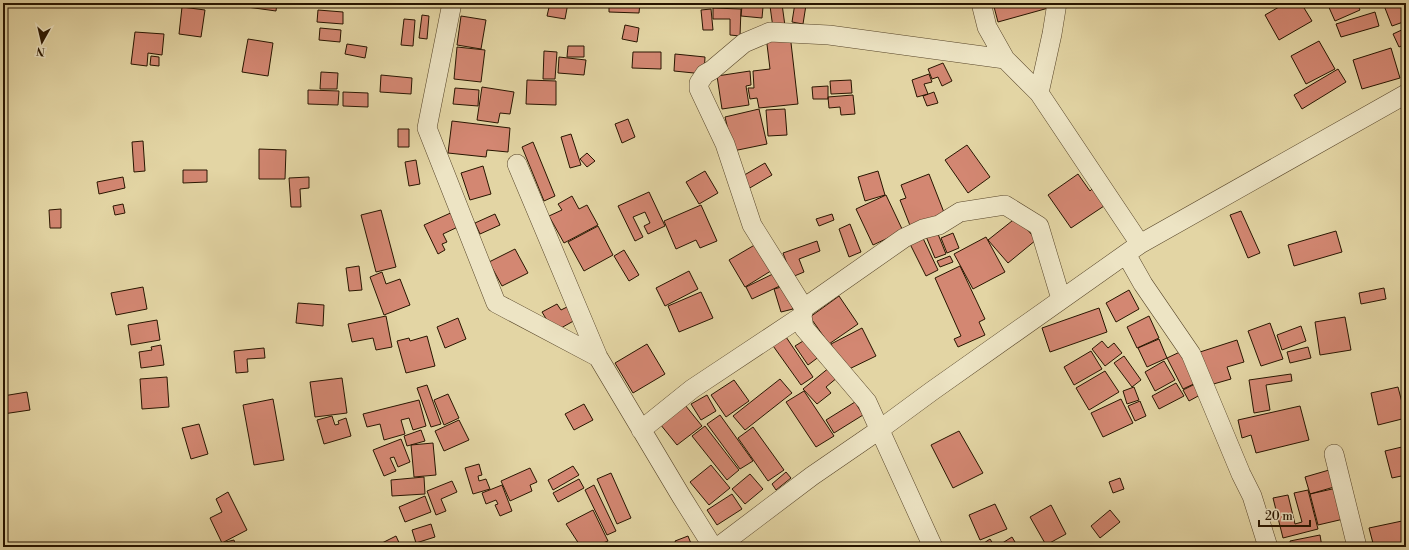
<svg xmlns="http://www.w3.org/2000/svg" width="1409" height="550" viewBox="0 0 1409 550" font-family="'Libre Bodoni',serif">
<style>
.building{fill:#d38772;stroke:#281500}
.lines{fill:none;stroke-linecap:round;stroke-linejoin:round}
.minor-casing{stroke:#574529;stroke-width:20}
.minor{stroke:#ede4c4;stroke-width:19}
</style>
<rect width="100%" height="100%" fill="#e3d5a4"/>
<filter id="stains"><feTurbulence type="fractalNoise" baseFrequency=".005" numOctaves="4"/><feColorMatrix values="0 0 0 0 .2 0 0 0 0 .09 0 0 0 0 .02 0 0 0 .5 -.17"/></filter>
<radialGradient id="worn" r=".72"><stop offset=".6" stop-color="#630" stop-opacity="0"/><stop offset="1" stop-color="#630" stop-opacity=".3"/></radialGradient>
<!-- building -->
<path class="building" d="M248,3H304V6L277,3L276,11L247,7Z
M550,3H568L565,19L547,16Z
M609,3H640L639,13L609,12Z
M795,3L806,5L803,24L792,22Z
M993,3H1051L1052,7L998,22Z
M1286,3H1301L1312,21L1279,40L1265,15Z
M1327,3H1341V5L1345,3H1357L1360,10L1335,21Z
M1383,3H1406V21L1392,26Z
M782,4L785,26L773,28L770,6Z
M742,6L763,7L762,18L741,16Z
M182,7L205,10L201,37L179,34Z
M713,8L741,9L740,36L730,35V19H713Z
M711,9L713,30H703L701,10Z
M318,10L343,12V24L317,22Z
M1375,12L1379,26L1341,37L1336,24Z
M422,15L429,16L427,39L419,38Z
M461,16L486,20L481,49L457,45Z
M404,19L415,20L413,46L401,45Z
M625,25L639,28L637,42L622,39Z
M320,28L341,30L340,42L319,40Z
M1406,28V44L1399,47L1393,34Z
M135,32L164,34L162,55L148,53L147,66L131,64Z
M790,34L798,104L759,108L757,98L750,99L748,88H754L753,71L770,69L766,36Z
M248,39L273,43L268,76L242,72Z
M1319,41L1335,69L1306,84L1291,56Z
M347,44L367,47L365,58L345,54Z
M568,46H584V57H567Z
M457,47L485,50L481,82L454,79Z
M1391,48L1400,78L1362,89L1353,60Z
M544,51L557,52L555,79H543Z
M633,52H661V69L632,68Z
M675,54L705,57L704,74L674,71Z
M151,56L159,57V66L150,65Z
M559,57L586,60L584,75L558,73Z
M943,63L952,81L942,86L938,77L932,79L928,69Z
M1338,69L1346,82L1302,109L1294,95Z
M750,71L751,85L746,86L749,105L722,109L717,76Z
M321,72L338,73L337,89H320Z
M929,74L932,82L924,84L928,94L917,97L912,80Z
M381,75L412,78L411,94L380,92Z
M527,80L556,81V105L526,104Z
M851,80L852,93L831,94L830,81Z
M828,86V99H813L812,87Z
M482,87L514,92L510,114L500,113L498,123L477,120Z
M455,88L479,90L478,106L453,104Z
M308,90L339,91L338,105L308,104Z
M343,92L368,93V107L343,106Z
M934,92L938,103L927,106L923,96Z
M853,95L855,114L841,115L840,107L829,108L828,97Z
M759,109L767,144L733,151L725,117Z
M785,109L787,135L768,136L766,110Z
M628,119L635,137L622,143L615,124Z
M452,121L510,128L508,152L487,150L486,157L448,153Z
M398,129H409V147H398Z
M571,134L581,165L570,168L561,137Z
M143,141L145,171L134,172L132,142Z
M533,142L555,196L544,201L522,147Z
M967,145L990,177L968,193L945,160Z
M259,149L286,150L285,179H259Z
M587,153L595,161L587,167L580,159Z
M416,160L420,184L409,186L405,162Z
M765,163L772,175L748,189L741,177Z
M483,166L491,194L470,200L461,173Z
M183,170H207V182L183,183Z
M705,171L718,193L699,204L686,182Z
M878,171L885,195L865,201L858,177Z
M929,174L945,215L911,228L900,200L906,198L901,185Z
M1078,174L1090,191L1092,189L1104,206L1071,228L1048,195Z
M123,177L125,188L99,194L97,182Z
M309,177V188L300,189L301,207H291L289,178Z
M649,192L665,226L648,234L644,226L650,223L645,212L633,217L643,237L635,241L618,206Z
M886,195L903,231L873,245L856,209Z
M572,196L579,209L587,205L598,225L564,243L549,216L562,210L558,204Z
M123,204L125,213L115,215L113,206Z
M701,205L717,241L700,248L696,240L676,249L664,221Z
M61,209V228H50L49,210Z
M381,210L396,267L376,272L361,215Z
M455,211L462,225L443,234L447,242L442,244L445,250L438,254L424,225Z
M1241,211L1260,253L1248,258L1230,215Z
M495,214L500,225L480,234L475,223Z
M832,214L834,220L819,226L816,219Z
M1017,217L1036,240L1008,263L988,240Z
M850,224L861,252L849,257L839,229Z
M598,226L613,255L584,271L568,242Z
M936,229L946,254L935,258L925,234Z
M1336,231L1342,252L1294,266L1288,245Z
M953,233L959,248L947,253L941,238Z
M921,234L938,270L926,276L908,240Z
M986,237L1005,272L973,289L954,254Z
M817,241L820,251L799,259L804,272L792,277L783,253Z
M758,243L774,269L745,287L729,260Z
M515,249L528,273L502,286L489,262Z
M624,250L639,275L629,281L614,256Z
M950,256L953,262L940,267L937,261Z
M359,266L362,290L349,291L346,268Z
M960,266L985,319L979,322L985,335L958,347L954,339L961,336L935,278Z
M689,271L698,289L665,306L656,288Z
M382,272L386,284L400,279L410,305L384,315L370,277Z
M777,272L784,284L752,299L746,287Z
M785,286L793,309L781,312L774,289Z
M143,287L147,309L116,315L111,293Z
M1384,288L1386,299L1361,304L1359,293Z
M1129,290L1139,309L1116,322L1106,303Z
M701,292L713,318L679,332L668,306Z
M839,296L858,324L829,344L810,317Z
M298,303L324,305L323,326L296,323Z
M557,304L561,310L569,306L577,319L554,332L542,312Z
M1099,308L1107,332L1050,352L1042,328Z
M386,316L392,347L376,350L373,338L352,342L348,324Z
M1149,316L1159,338L1137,348L1127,327Z
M1345,317L1351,350L1320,355L1315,322Z
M458,318L466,339L445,348L437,327Z
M157,320L160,340L131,345L128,325Z
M1270,323L1283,359L1261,366L1248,331Z
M1301,326L1306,341L1282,350L1277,335Z
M862,328L876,356L845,371L831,344Z
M784,334L813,377L801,385L771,343Z
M427,336L435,366L406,373L397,341L409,338L410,341Z
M808,338L820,356L808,365L795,346Z
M1159,339L1167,358L1147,367L1138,348Z
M1237,340L1244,362L1227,367L1231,379L1210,385L1200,352Z
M1102,341L1108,348L1114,343L1122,353L1105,366L1092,349Z
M647,344L665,374L633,393L615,363Z
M161,345L164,365L141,368L139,352L152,350L151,347Z
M1308,347L1311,358L1290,363L1287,352Z
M264,348L265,358L247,359L248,372L236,373L234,351Z
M1091,351L1102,369L1074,385L1064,367Z
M1182,351L1198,382L1183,389L1167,358Z
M1124,356L1141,380L1132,387L1114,363Z
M1164,361L1175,380L1155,391L1145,372Z
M830,367L838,377L826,387L831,393L817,404L803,389Z
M1105,371L1119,392L1089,410L1076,388Z
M1291,374L1292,381L1266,385L1270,410L1254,413L1249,380Z
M167,377L169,407L142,409L140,379Z
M342,378L347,413L315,417L310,382Z
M780,379L792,393L745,430L733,416Z
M734,380L749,401L726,417L711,395Z
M1176,383L1184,396L1159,409L1152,396Z
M1195,384L1200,395L1189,401L1183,390Z
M427,385L441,424L431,427L417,388Z
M1134,387L1139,400L1127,404L1123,391Z
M1398,387L1406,418L1378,425L1371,393Z
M804,391L834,436L816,447L786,402Z
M27,392L30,410L3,414V396Z
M448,394L459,418L444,425L434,400Z
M707,395L716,411L701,420L691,404Z
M273,399L284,460L254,465L243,405Z
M1121,399L1133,423L1103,437L1091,413Z
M419,400L426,426L413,430L409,418L401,420L405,434L384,440L380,424L367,427L363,414Z
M681,400L702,426L677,445L656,419Z
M1140,401L1146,416L1135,421L1128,406Z
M855,402L863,415L834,433L826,420Z
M584,404L593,420L574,430L565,414Z
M1300,406L1309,440L1256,453L1251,435L1242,438L1238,420Z
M720,415L753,461L740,469L707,424Z
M332,416L335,425L339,424L338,421L346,418L351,436L324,444L317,420Z
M459,420L469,440L444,451L435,431Z
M199,424L208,454L191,459L182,428Z
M705,426L739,470L727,480L692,436Z
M753,427L784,470L768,481L738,438Z
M421,430L425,441L407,446L404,436Z
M959,431L983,473L953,488L931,445Z
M401,439L410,462L398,467L394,457L390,458L396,471L384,476L373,450Z
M433,443L436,475L414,477L411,445Z
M1406,446V475L1392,478L1385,451Z
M479,464L482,475L478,476L479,481L486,479L490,489L473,494L465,468Z
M711,465L730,488L709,505L690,482Z
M573,466L579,475L553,490L548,480Z
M530,468L537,482L530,485L532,491L510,501L501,481Z
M1336,468L1341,485L1310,494L1305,477Z
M786,472L791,478L776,490L772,484Z
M611,473L631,518L617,524L597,479Z
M750,474L763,489L745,504L732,489Z
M424,477L425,494L392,496L391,480Z
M1120,478L1124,489L1113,493L1109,482Z
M579,479L584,488L558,502L553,493Z
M452,481L457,492L441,499L446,511L436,515L427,491Z
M502,485L512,511L500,516L495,505L498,504L496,500L486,504L482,493Z
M594,485L616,531L607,535L585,490Z
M1341,487L1348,518L1318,525L1310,494Z
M1308,490L1318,529L1283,538L1273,498L1288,495L1295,524L1302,522L1294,493Z
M228,492L247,530L222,543L210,518L222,512L216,499Z
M732,494L742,509L717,525L707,510Z
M425,496L431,512L405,522L399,507Z
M995,504L1007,529L980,540L969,515Z
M1051,505L1066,534L1046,545L1030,517Z
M593,510L608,541L593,547H581L566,524Z
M1110,510L1120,522L1100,538L1091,526Z
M1402,521L1406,543L1385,547H1374L1369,528Z
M431,524L435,537L416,543L412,530Z
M1320,535L1322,547H1291L1290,541Z
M396,536L401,547H374Z
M688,536L692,546L677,547L675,541Z
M1012,537L1018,547H996Z
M990,539L995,547H982L981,545Z
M234,540L236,547H205Z"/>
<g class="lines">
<!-- minor casing -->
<g class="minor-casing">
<path id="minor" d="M452,3L427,128L496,303L598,357
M981,3L987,27L1005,59L1039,93L1140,244
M1039,93L1052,34L1057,3
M517,164L598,357L681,496L713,547
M1126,254L1143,284L1191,354L1241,474L1252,496L1268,547
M804,308L752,225L725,144L699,89V83L705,74L712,70L744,43L770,32L829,35L1005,59
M641,430L692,389L802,316
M1334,454L1357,547
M718,547L812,476L879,430L932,391L1140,244L1406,94
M933,547L867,402L804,328L802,316L804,308L904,238L923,229L939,225L960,212L1005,205L1039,226L1061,299"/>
</g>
<!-- minor -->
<use href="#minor" class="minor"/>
</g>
<!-- margin -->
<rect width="1409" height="550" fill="none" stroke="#e3d5a4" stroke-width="16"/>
<rect x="4" y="4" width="1401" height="542" fill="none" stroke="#281500" stroke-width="2"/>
<rect x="8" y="8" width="1393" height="534" fill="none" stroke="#281500"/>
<!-- north arrow -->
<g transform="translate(42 42) rotate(188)" stroke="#ede4c4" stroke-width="3" paint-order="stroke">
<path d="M0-3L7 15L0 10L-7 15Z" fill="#281500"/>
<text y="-6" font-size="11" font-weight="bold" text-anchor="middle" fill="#281500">N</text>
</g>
<!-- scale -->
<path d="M1259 520v6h51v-6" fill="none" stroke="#281500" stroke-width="2"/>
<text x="1265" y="520" font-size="12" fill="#281500" stroke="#ede4c4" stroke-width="3" paint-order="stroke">20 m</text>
<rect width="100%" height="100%" filter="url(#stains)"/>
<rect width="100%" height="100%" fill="url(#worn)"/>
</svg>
